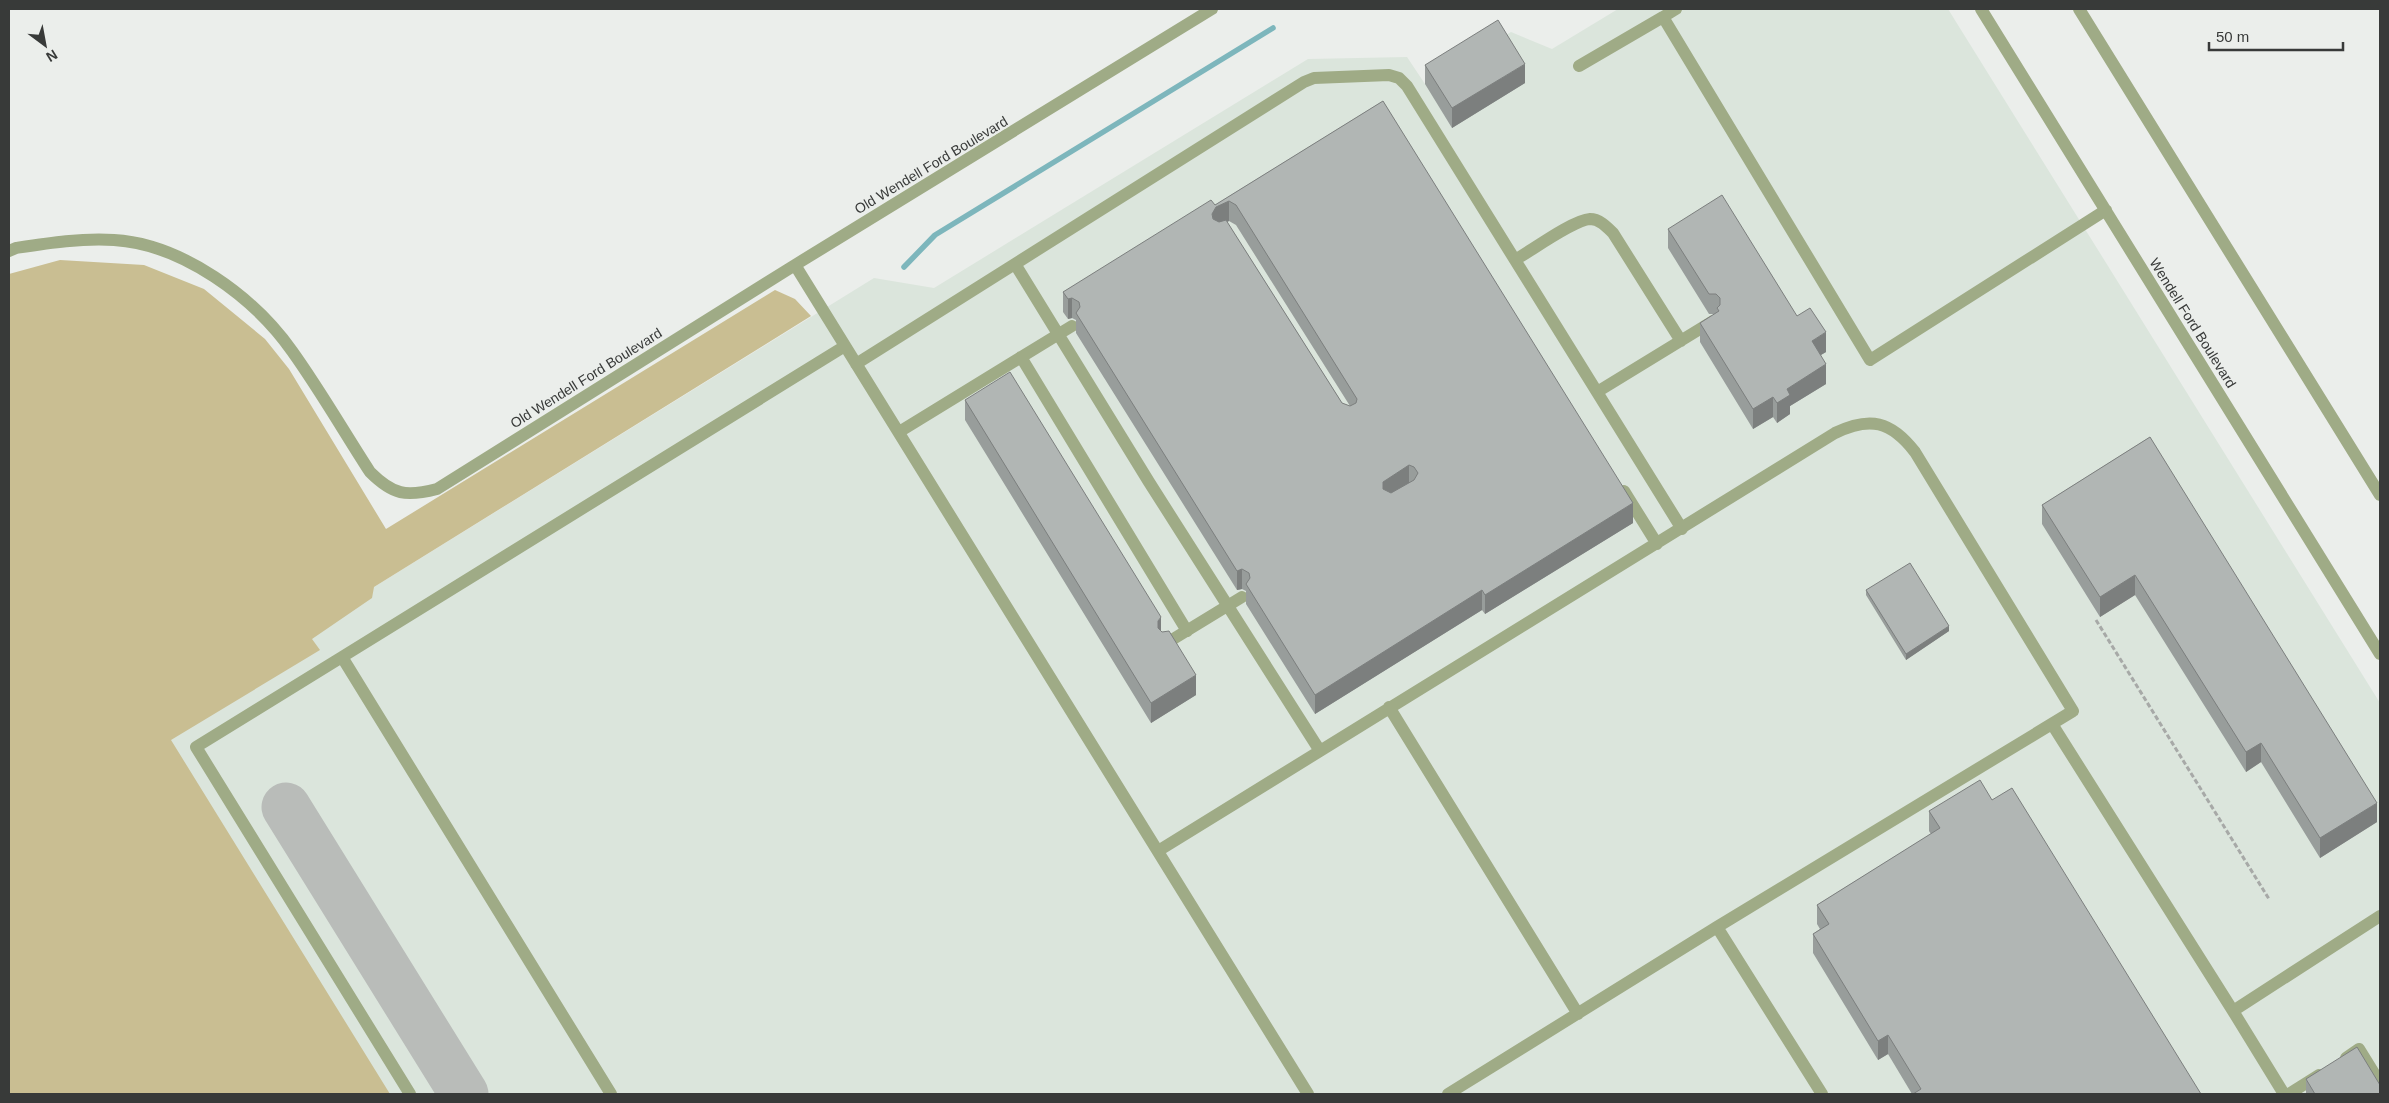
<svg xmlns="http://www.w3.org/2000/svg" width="2389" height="1103" viewBox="0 0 2389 1103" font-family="Arial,sans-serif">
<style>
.built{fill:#dbe5dc}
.green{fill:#c9be92}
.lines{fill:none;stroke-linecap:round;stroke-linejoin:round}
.stream{stroke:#7db6bc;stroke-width:5.5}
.taxiway{stroke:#b9bcb9;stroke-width:49}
.path{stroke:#a7a9a7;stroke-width:3;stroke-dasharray:5 2.5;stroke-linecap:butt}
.minor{stroke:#9fab86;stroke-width:12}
.wall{fill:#989d9b;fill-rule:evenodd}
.shaded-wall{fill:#7c7f7e}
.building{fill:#b1b6b4;stroke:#7c7f7e;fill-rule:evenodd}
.labels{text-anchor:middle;stroke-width:4;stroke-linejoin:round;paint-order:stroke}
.street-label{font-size:14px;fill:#383a39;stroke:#ebeeeb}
</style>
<rect width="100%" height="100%" fill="#ebeeeb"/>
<!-- built -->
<path class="built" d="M1618,9H1948L2380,703V1094H9V473L374,587L874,278L934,288L1308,59L1407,57L1425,84L1511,32L1552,49Z"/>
<!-- green -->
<path class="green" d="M60,260L144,265L204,289L265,339L289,369L386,529L775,290L795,299L811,316L374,587L372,598L312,639L320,650L171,740L390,1094H9V274Z"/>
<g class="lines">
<!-- stream -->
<path class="stream" d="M904,267L935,235L1273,28"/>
<!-- taxiway -->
<path class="taxiway" d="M286,807L464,1094"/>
<!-- path -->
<path class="path" d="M2096,620L2269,899"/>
<!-- minor -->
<path class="minor" d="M1676,9L1663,17L1870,360L2106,210
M1981,9L2380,654
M2079,9L2380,495
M1579,66L1663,17
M9,251L16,248C49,243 81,238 114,240C182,244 254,297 292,351C320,390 344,432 370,472C393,495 406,497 437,489L795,265L1212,9
M1515,260C1531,251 1573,220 1590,219C1599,219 1606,226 1613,233L1681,341
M1015,264L1149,482L1320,751
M795,265L1308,1094
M1021,357L1187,631
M856,364L1304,82L1314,78L1389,75L1399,78L1407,86L1682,529
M1597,392L1713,321
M899,432L1072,326
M1624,491L1657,544
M1165,644L1242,597
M342,657L196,747L410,1094
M1389,707L1578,1014
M2052,724L2233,1011
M1158,851L1835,433C1870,416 1891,421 1915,452L2073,711L1717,927L1448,1094
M1717,927L1822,1094
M2346,1058L2359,1049L2380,1083
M611,1094L342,657L845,346
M2284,1094L2233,1011L2380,916
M2289,1094L2319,1075"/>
</g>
<!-- wall -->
<path class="wall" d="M1425,65L1525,83L1452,128L1425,84Z
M1383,101L1633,523L1485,614L1482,610L1315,714L1246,604V591L1242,589L1237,590L1076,333V320L1072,318L1068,319L1063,312V292L1215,205ZM1229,221L1236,225L1350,406L1342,403L1227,222Z
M1668,229L1797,316L1826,352L1821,355L1826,384L1790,406V414L1777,423L1773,417L1753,429L1700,342V323L1714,314H1709L1668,248Z
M965,400L1161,631L1196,695L1151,723L965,420Z
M2150,437L2377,822L2320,858L2261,762L2246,772L2135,595L2100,617L2042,524V505Z
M1866,590L1949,631L1906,660L1866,595Z
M1992,800L2201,1094H1912L1888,1054L1878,1060L1813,953V934L1820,929L1817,924V905L1931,834L1929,831V811Z
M2306,1079L2380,1094H2306Z"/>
<!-- shaded-wall -->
<path class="shaded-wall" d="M1525,64V83L1452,128V108Z
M1229,201V221L1216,227L1212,214L1216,207Z
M1072,298V318L1068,319V299Z
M1826,332V352L1812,360V341Z
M1826,364V384L1790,406V414L1777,423V403L1787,389Z
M1773,397V417L1753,429V409Z
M1409,465V485L1383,502V482Z
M1633,503V523L1485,614V595Z
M1242,569V589L1237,590V571Z
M2135,575V595L2100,617V597Z
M1482,590V610L1315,714V695Z
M1161,617V637L1158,641V621Z
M1949,626V631L1906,660V654Z
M1196,675V695L1151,723V703Z
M2261,743V762L2246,772V752Z
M2377,803V822L2320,858V838Z
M1888,1035V1054L1878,1060V1041Z"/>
<!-- building -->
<path class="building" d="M1498,20L1525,64L1452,108L1425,65Z
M1383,101L1633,503L1485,595L1482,590L1315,695L1246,584L1250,578L1249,573L1242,569L1237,571L1076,313L1080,307L1079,302L1072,298L1068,299L1063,292L1211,200L1215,205ZM1229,201L1236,205L1357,399L1356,403L1350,406L1342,403L1226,220L1219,222L1213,219L1212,214L1216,207ZM1409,465L1414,467L1418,473L1414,480L1391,493L1383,489V482Z
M1722,195L1797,316L1810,308L1826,332L1812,341L1826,364L1787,389L1790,395L1777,403L1773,397L1753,409L1700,323L1719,311L1717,308L1720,305V298L1716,294H1709L1668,229Z
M1010,372L1161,617L1158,621V628L1162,632L1169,631L1196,675L1151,703L965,400Z
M2150,437L2377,803L2320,838L2261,743L2246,752L2135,575L2100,597L2042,505Z
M1910,563L1949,626L1906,654L1866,590Z
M1980,780L1992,800L2012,788L2201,1094H1913L1921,1089L1888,1035L1878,1041L1813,934L1829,924L1817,905L1940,828L1929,811Z
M2357,1047L2380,1085V1094H2315L2306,1079Z"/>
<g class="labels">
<!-- street labels -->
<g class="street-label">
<text transform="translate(931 165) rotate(-31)" y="5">Old Wendell Ford Boulevard</text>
<text transform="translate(2193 323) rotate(58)" y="5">Wendell Ford Boulevard</text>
<text transform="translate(586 378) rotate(-32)" y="5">Old Wendell Ford Boulevard</text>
</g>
</g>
<!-- border -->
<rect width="2389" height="1103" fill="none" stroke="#383a39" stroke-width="20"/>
<!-- north arrow -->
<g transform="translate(45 45) rotate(148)" stroke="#ebeeeb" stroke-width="4" paint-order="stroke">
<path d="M0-4L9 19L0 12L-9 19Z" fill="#383a39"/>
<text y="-8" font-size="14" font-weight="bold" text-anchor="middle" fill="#383a39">N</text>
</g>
<!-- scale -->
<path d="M2209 42v8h134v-8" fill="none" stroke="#383a39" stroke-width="2.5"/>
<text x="2216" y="42" font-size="15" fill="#383a39" stroke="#ebeeeb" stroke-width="4" paint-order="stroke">50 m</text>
</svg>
